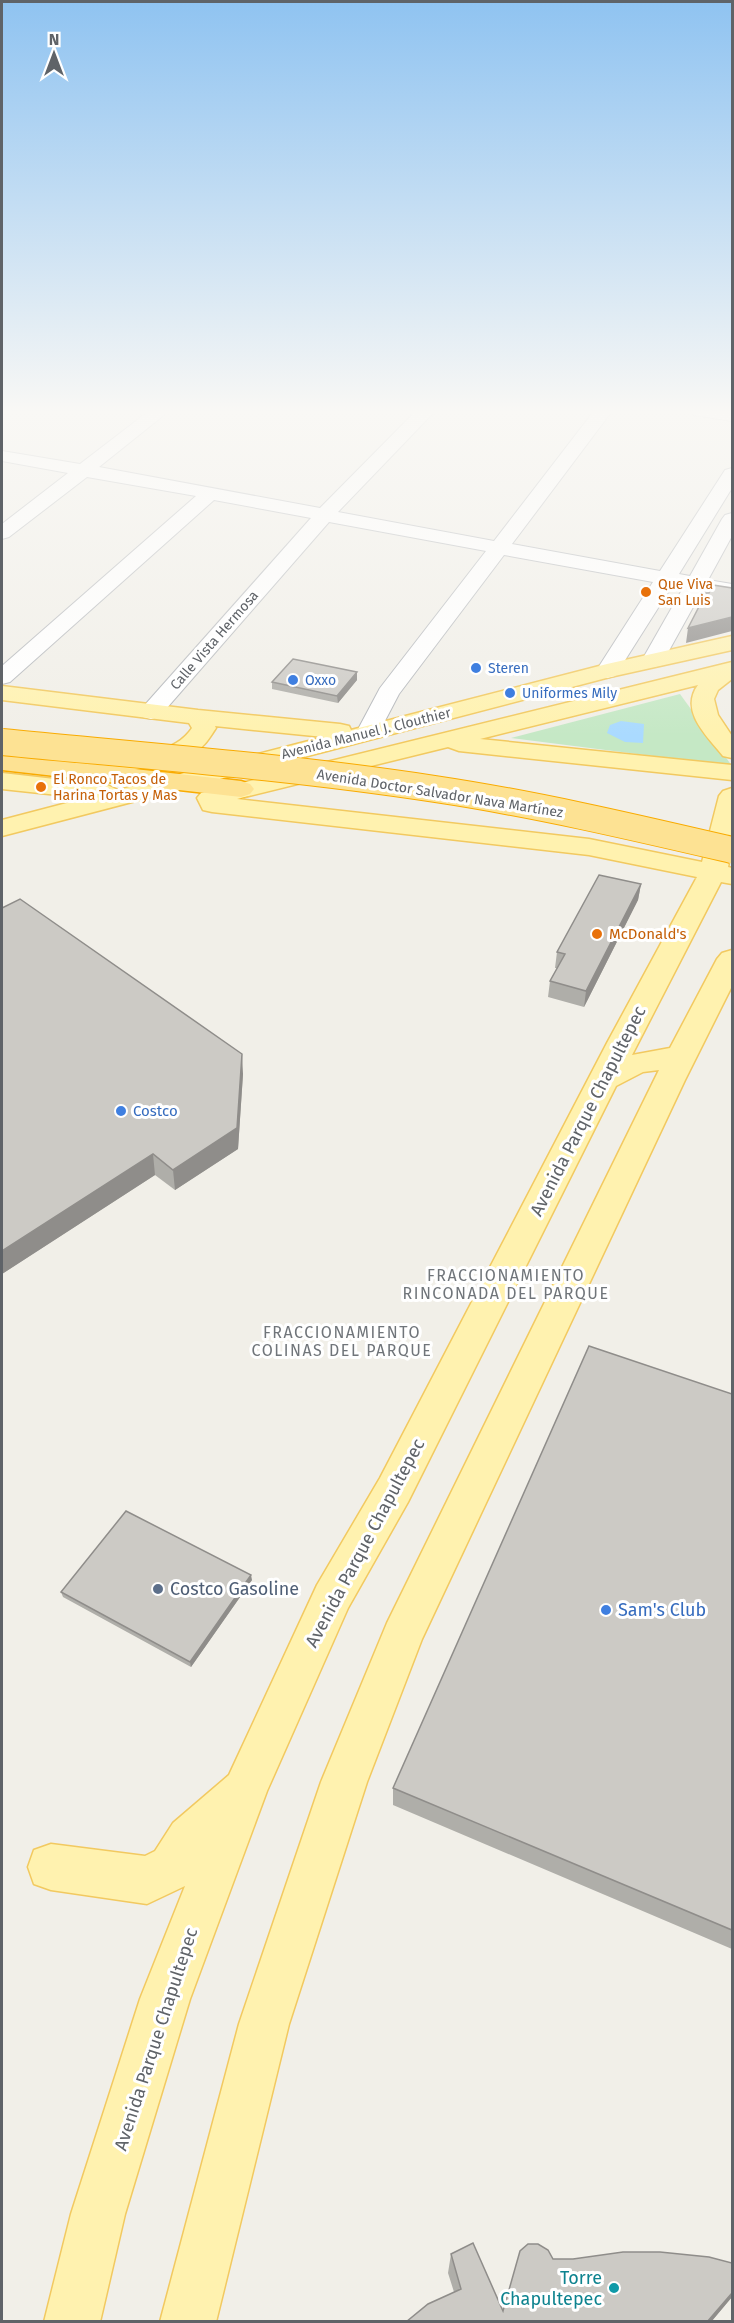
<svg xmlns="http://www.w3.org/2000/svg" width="734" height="2323" viewBox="0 0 734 2323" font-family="'Fira Sans',sans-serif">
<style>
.green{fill:#c5e8c5}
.water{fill:#aadaff}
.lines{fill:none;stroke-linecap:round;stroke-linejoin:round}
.minor-casing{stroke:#b5b8bc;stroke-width:2}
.major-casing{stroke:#f2c960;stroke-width:3}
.highway-casing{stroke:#f9ab00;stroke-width:3}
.minor{fill:#fff;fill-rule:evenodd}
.major{fill:#fff2af;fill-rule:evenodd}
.highway{fill:#fde293;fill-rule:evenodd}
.highway-bridge-casing{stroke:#f9ab00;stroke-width:28;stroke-linecap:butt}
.highway-bridge{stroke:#fde293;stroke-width:26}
.wall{fill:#afaea9}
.shaded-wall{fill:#8f8d8a}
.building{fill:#cccac5;stroke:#8f8d8a;stroke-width:1.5}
.food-dot{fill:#e8710a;stroke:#fff;stroke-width:2}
.shop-dot{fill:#3f7fe0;stroke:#fff;stroke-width:2}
.service-dot{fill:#5c6f8a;stroke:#fff;stroke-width:2}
.culture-dot{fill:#0f9aa8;stroke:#fff;stroke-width:2}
.labels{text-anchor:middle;stroke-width:6;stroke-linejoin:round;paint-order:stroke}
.far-food-label{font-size:14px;fill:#c56008;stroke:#fff;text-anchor:start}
.far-street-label{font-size:14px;fill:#5f6368;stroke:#fff}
.far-shop-label{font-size:14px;fill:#366cbe;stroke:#fff;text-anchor:start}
.food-label{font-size:15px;fill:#c56008;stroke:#fff;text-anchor:start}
.shop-label{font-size:15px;fill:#366cbe;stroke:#fff;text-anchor:start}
.neighbourhood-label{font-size:16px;letter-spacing:1.5px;fill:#70757a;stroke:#fff}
.near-street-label{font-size:18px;fill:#5f6368;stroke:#fff}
.near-service-label{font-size:18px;fill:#4e5e75;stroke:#fff;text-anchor:start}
.near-shop-label{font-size:18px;fill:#366cbe;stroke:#fff;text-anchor:start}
.near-culture-label{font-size:18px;fill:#0d838f;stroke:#fff;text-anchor:end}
</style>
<rect width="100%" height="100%" fill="#f1efe8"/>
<!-- green -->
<path class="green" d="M680,694L732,766L511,738Z"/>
<!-- water -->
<path class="water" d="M621,721L644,724L643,743L625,742L607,733L610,725Z"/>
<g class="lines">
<!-- minor casing -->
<g class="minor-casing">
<path id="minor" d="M149,411H169L99,467L320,508L416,411H435L338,512L494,541L594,411H612L512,544L660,571L725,470L732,468V488L679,574L690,576L722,519L725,515L732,513V536L708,580L732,584V596L702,591L661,665L653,667L645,665L642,660L683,588L672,586L615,676L607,678L599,676L596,671L653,582L504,555L399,694L376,738L368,740L360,738L356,733L380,688L486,551L329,522L159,717L151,719L143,717L139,712L143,707L311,518L214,500L10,682L2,684V666L196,496L87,477L9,537L2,539V524L68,473L2,461V451L80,464Z
M691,411H732V421L694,415Z"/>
</g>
<!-- major casing -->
<g class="major-casing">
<path id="major" d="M732,636V650L610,677L2,836V820L86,798L2,789V773L107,785L118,790L324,737L215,726L216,728C210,737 205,746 195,752C164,772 96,773 59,773L50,770L46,765L50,760C90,750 166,768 192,728L189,723L2,700V686L198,710L340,724L349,726L351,730L607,664Z
M732,662V679L718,690L714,699L718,715L732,736V758L723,756C707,736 679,711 698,685L480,739L732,765V780L459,751L448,747L237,799L589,839L702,862L719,796L723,791L732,788V848L728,867L732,868V884L721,882L632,1055L670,1048L717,959L722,953L732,950V986L685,1080L422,1639L367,1782L289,2024L216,2322H160L239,2024L321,1782L387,1623L659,1070L643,1072L616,1086L408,1502L348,1608L267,1791L190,1999L125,2214L100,2322H44L71,2214L140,1999L185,1886L147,1904L51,1890L34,1884L28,1867L34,1850L51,1844L145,1856L155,1851L173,1823L229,1775L317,1585L380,1478L607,1043L697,877L589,855L212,812L203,810L197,798L201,793Z"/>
</g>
<!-- highway casing -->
<g class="highway-casing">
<path id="highway" d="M2,754L241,781L250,784L254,789L250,794L241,797L2,770Z"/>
</g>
<!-- minor -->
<use href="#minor" class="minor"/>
<!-- major -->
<use href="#major" class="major"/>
<!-- highway -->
<use href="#highway" class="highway"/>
<!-- highway-bridge casing -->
<g class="highway-bridge-casing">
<path id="highway-bridge" d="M2,742C146,756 291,767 435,789C535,804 633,827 732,850"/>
</g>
<!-- highway-bridge -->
<use href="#highway-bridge" class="highway-bridge"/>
</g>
<!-- wall -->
<path class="wall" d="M357,672V680L338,703L272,689V682Z
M641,884L638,900L584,1007L548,997L550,981L557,968H555L557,952Z
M2,908L243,1074L238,1149L175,1190L155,1175L2,1274Z
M732,1394V1949L393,1805V1788Z
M252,1580L191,1667L63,1597L61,1592Z
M451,2254L503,2311L553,2259L732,2297L711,2322H406L454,2292L448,2273Z"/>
<!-- shaded-wall -->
<path class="shaded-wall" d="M732,617V631L686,643L688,628Z
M357,672V680L338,703L337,696Z
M641,884L638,900L584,1007L586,991Z
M242,1054L243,1074L238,1149L175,1190L173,1170Z
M153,1154L155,1175L2,1274V1251Z
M251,1575L252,1580L191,1667L190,1662Z
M732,2293V2297L711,2322H707Z"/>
<!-- building -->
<path class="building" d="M713,585L732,588V617L688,628L706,593H709Z
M293,659L357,672L337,696L272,682Z
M599,875L641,884L586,991L550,981L565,954L557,952Z
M20,899L242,1054L237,1128L173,1170L153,1154L2,1251V908Z
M589,1346L732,1394V1930L393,1788Z
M126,1511L251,1575L190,1662L61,1592Z
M473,2243L503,2311L520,2251L528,2244H538L548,2250L553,2259H573L623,2252H660L709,2257L732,2263V2293L707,2322H406L428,2304L461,2289L451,2254Z"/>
<!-- sky -->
<linearGradient id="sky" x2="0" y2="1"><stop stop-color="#8fc3f1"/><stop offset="0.56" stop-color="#f9f8f5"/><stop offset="1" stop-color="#f9f8f5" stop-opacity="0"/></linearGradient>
<rect width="734" height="736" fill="url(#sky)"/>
<!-- markers -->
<g class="food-dot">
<circle cx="646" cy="592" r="6"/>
<circle cx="41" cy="787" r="6"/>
<circle cx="597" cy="934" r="6"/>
</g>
<g class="shop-dot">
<circle cx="476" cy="668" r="6"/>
<circle cx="293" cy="680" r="6"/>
<circle cx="510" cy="693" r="6"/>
<circle cx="121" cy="1111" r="6"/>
<circle cx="606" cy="1610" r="6"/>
</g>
<circle class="service-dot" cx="158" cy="1589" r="6"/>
<circle class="culture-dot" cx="614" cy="2288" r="6"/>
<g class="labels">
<!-- far-food labels -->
<g class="far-food-label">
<text x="658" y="589">Que Viva<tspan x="658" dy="16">San Luis</tspan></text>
<text x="53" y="784">El Ronco Tacos de<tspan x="53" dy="16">Harina Tortas y Mas</tspan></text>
</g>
<!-- far-street labels -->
<g class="far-street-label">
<text transform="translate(214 640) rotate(-49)" y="5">Calle Vista Hermosa</text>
<text transform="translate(366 733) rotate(-14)" y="5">Avenida Manuel J. Clouthier</text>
<text transform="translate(440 793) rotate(9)" y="5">Avenida Doctor Salvador Nava Martínez</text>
</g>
<!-- far-shop labels -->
<g class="far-shop-label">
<text x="488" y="673">Steren</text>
<text x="305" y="685">Oxxo</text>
<text x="522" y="698">Uniformes Mily</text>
</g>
<!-- food labels -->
<g class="food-label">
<text x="609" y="939">McDonald's</text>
</g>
<!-- shop labels -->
<g class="shop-label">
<text x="133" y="1116">Costco</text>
</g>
<!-- neighbourhood labels -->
<g class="neighbourhood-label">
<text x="506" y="1281">FRACCIONAMIENTO<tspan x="506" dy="18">RINCONADA DEL PARQUE</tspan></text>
<text x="342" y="1338">FRACCIONAMIENTO<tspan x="342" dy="18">COLINAS DEL PARQUE</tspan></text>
</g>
<!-- near-street labels -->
<g class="near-street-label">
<text transform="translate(588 1111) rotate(-63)" y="6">Avenida Parque Chapultepec</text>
<text transform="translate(365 1543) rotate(-62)" y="6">Avenida Parque Chapultepec</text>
<text transform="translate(156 2039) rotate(-72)" y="6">Avenida Parque Chapultepec</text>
</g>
<!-- near-service labels -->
<g class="near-service-label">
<text x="170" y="1595">Costco Gasoline</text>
</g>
<!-- near-shop labels -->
<g class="near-shop-label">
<text x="618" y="1616">Sam's Club</text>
</g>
<!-- near-culture labels -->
<g class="near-culture-label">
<text x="602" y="2284">Torre<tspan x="602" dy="21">Chapultepec</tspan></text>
</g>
</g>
<!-- border -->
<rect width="734" height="2323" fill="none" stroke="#5f6368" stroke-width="6"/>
<!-- north arrow -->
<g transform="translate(54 54)" stroke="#ffffff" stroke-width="4.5" paint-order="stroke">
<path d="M0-4.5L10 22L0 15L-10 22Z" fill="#5f6368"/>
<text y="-9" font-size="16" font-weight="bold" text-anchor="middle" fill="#5f6368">N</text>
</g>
</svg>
